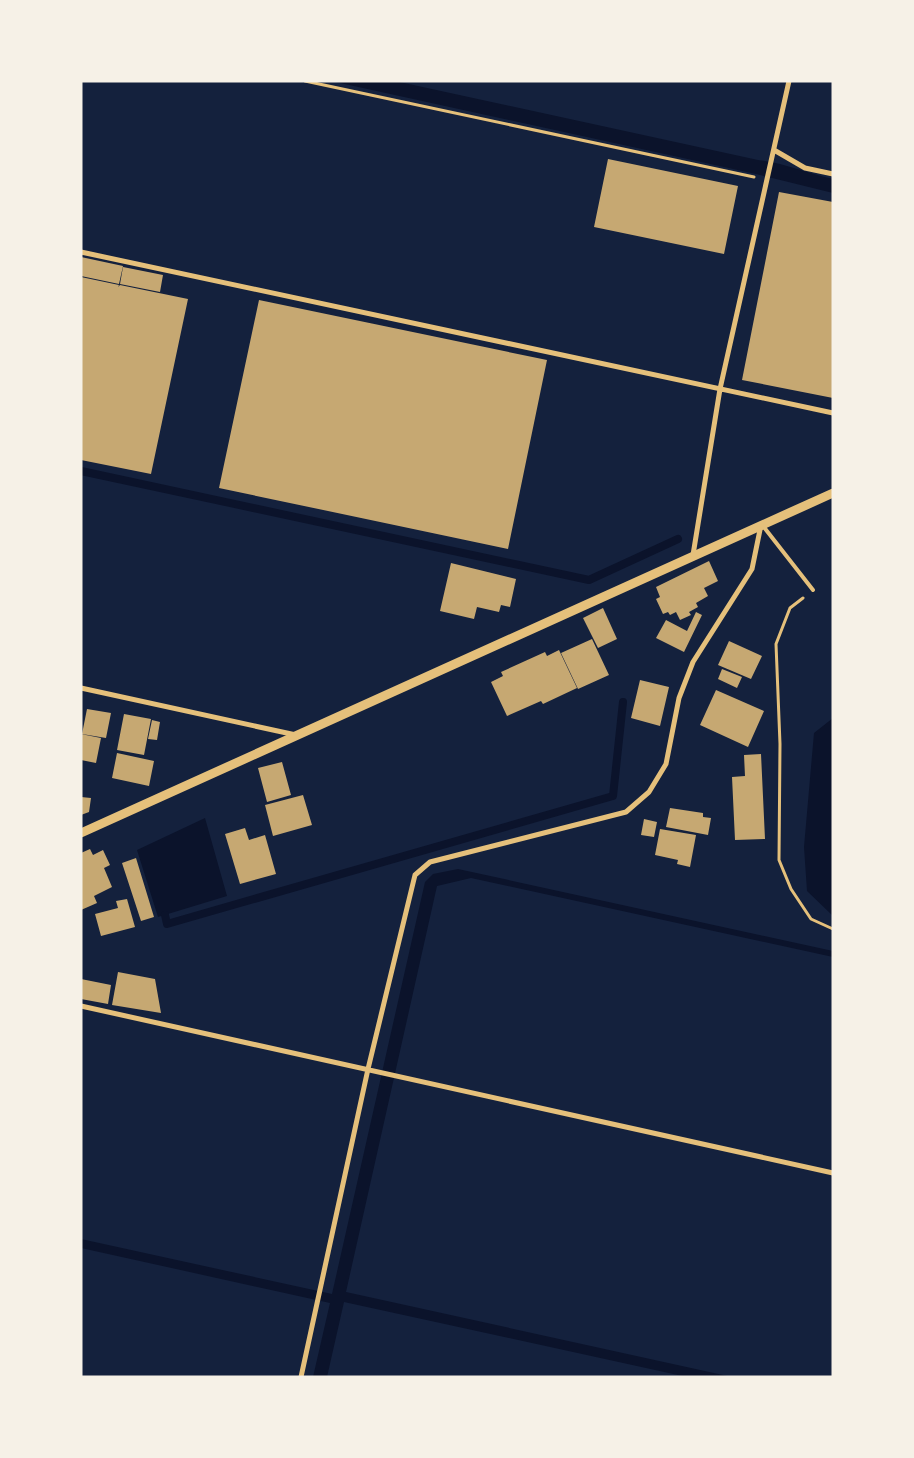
<svg xmlns="http://www.w3.org/2000/svg" width="914" height="1458" viewBox="0 0 914 1458" font-family="'Public Sans',sans-serif">
<style>
.water{fill:#0b132b}
.lines{fill:none;stroke-linecap:round;stroke-linejoin:round}
.stream{stroke:#0b132b;stroke-width:8}
.building{fill:#c6a872}
.path{stroke:#e5c07b;stroke-width:3}
.service{stroke:#e5c07b;stroke-width:4}
.minor{stroke:#e5c07b;stroke-width:5}
.tertiary{stroke:#e5c07b;stroke-width:9}
</style>
<rect width="100%" height="100%" fill="#14213d"/>
<!-- water -->
<path class="water" d="M331,81H395L758,160C784,163 807,173 833,179V193L756,174Z
M833,718V916L807,891L804,847L814,733Z
M205,818L227,896L158,917L137,850Z
M458,869L833,951V957L471,878L437,886L346,1292L732,1377H687L344,1302L327,1377H313L330,1303L81,1248V1239L332,1294L425,882L433,874Z"/>
<g class="lines">
<!-- stream -->
<path class="stream" d="M81,471L589,580L678,539
M165,915L167,924L613,796L623,702"/>
</g>
<!-- building -->
<path class="building" d="M608,159L738,186L724,254L594,227Z
M779,192L833,202V398L742,380Z
M81,257L123,266L119,284L81,276Z
M123,267L163,275L160,292L120,284Z
M81,277L119,285L118,287L120,285L188,299L151,474L81,460Z
M259,300L547,360L508,549L219,488Z
M709,561L718,581L704,588L708,596L696,603L698,607L689,612L691,615L680,620L676,612L670,615L668,612L663,614L656,599L660,597L656,587Z
M451,563L516,579L510,607L501,605L499,612L477,607L474,619L440,611Z
M603,608L617,639L598,648L583,618Z
M696,612L702,615L684,652L656,638L666,620L687,631Z
M592,639L609,675L578,689L561,653Z
M729,641L762,656L751,679L718,665Z
M559,650L577,688L543,704L541,701L507,716L491,682L503,676L501,672L545,652L547,656Z
M722,669L742,677L737,688L718,679Z
M640,680L669,687L660,726L631,718Z
M716,690L764,711L748,747L700,725Z
M87,709L111,713L106,738L82,734Z
M124,714L151,719L144,755L117,750Z
M152,720L160,722L157,740L148,739Z
M81,734L101,738L96,763L81,760Z
M117,753L154,761L149,786L112,778Z
M761,754L765,839L735,840L732,777L745,776L744,755Z
M282,762L291,795L267,802L258,768Z
M303,795L312,825L273,836L265,805Z
M81,797L91,798L89,812L81,815Z
M670,808L703,813V817L711,818L708,835L666,827Z
M644,819L657,822L654,837L641,835Z
M245,828L249,840L265,835L276,874L240,884L225,834Z
M660,829L696,835L690,867L677,864L678,860L655,855Z
M90,849L93,855L103,850L110,865L104,868L112,887L94,896L97,903L81,910V853Z
M136,858L154,917L141,921L122,863Z
M127,899L135,927L101,936L95,914L118,908L116,901Z
M118,972L155,979L161,1013L112,1005Z
M81,979L111,985L108,1004L81,999Z"/>
<g class="lines">
<!-- path -->
<path class="path" d="M305,81L754,177
M803,598L790,608L776,644L780,744L779,860L791,889L811,919L833,929"/>
<!-- service -->
<path class="service" d="M763,526L813,590"/>
<!-- minor -->
<path class="minor" d="M774,150L805,168L833,174
M81,252L833,413
M693,555L720,389L789,81
M81,688L296,735
M81,1006L833,1173
M301,1377L368,1069L415,875L430,862L626,812L649,792L666,764L679,698L693,662L752,569L761,525"/>
<!-- tertiary -->
<path class="tertiary" d="M81,833L833,493"/>
</g>
<!-- border -->
<rect width="914" height="1458" fill="none" stroke="#f6f1e7" stroke-width="165"/>
</svg>
